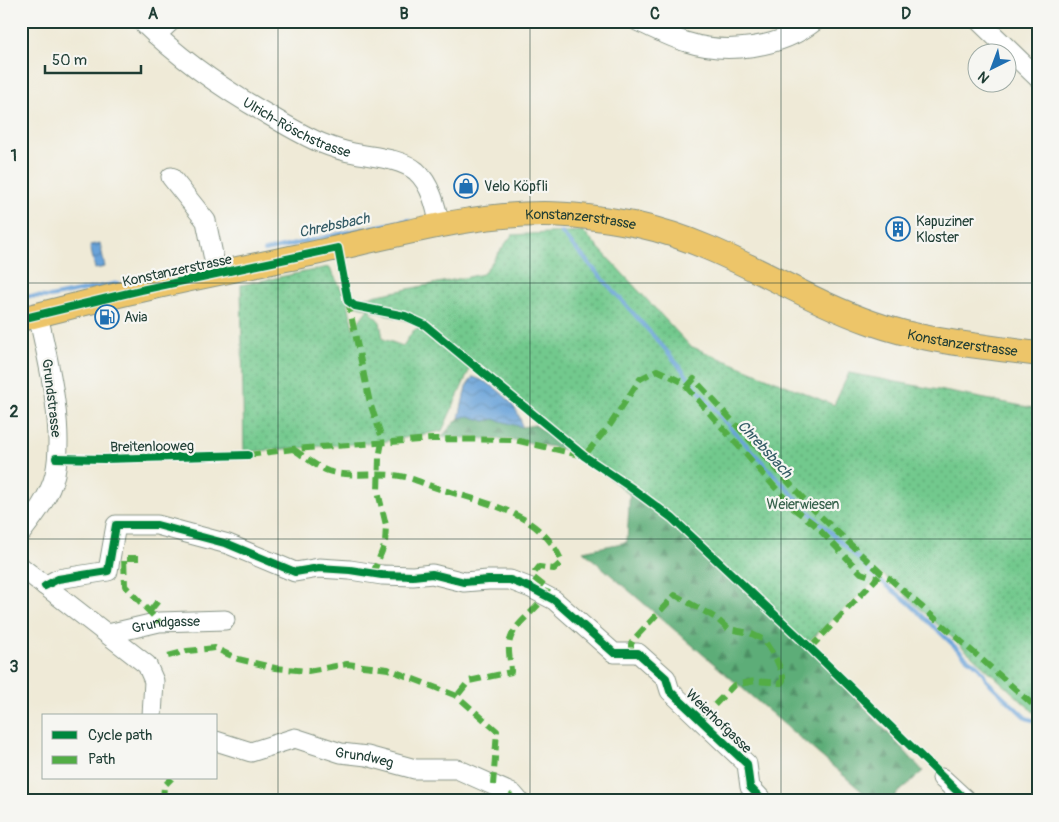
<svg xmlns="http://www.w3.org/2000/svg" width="1059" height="822" viewBox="0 0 1059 822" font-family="Pangolin,sans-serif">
  <defs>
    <pattern id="green-dots" width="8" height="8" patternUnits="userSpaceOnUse" patternTransform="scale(1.25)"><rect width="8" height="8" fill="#72c98d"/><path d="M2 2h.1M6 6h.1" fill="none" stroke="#5da474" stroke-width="1.8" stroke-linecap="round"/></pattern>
    <pattern id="forest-firs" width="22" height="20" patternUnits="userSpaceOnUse" patternTransform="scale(1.25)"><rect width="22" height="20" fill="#5dad78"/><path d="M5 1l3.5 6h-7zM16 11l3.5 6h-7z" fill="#4c8e63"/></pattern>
    <pattern id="water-waves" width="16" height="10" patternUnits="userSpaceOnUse" patternTransform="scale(1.25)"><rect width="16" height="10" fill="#69a3d9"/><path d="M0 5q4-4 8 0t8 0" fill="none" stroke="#5686b1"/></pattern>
  </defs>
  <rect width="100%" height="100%" fill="#f6f6f2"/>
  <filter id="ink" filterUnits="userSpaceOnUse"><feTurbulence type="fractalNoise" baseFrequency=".02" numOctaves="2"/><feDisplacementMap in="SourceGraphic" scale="10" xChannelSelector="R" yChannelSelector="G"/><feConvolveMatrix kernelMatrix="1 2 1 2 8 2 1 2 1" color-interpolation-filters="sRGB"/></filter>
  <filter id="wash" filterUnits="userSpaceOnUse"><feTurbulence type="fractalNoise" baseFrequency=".0096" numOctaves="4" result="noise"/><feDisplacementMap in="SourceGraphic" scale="20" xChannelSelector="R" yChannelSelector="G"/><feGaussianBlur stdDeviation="1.12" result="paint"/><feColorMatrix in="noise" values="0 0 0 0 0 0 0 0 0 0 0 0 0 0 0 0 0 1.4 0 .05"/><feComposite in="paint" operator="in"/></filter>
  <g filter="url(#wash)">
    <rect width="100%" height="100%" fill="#efead7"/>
    <!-- green -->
    <path fill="url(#green-dots)" stroke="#488360" fill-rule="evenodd" d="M583,231L690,346L834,405L849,373L1038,409V716L882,574L806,644L584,456L472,364L442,431L382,442L244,452L241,285L329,267L348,301L483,274L512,235ZM348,302L368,309L353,329ZM369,310L424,325L413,331L403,346L383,339L380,322Z"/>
    <!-- forest -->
    <g fill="url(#forest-firs)" stroke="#3e7556">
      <polygon points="469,416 485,421 494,419 522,427 535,425 574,451 515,440 441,437 459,418"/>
      <polygon points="630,487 755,595 810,648 923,771 889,801 873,801 583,551 627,542"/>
    </g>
    <!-- water -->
    <g fill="url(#water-waves)" stroke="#447086">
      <polygon points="100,243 105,267 95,269 90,245"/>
      <path d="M473,377C494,383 520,405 522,427L494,419L485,421L469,416L459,418L466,387Z"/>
    </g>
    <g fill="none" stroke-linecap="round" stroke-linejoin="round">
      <!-- stream -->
      <g stroke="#69a3d9" stroke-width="4">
        <path d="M561,232L665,349L725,422L809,512L864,564L869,572L909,603L968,659C976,663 984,671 986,680L1026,718L1038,722"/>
        <polyline points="265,251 343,233 409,220"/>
        <polyline points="21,296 50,297 118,283"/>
      </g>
    </g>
  </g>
  <g filter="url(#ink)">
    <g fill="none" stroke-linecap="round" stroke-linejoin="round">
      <!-- minor casing -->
      <g stroke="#879486" stroke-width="21">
        <g id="minor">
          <path id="s1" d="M141,21C179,58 221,88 267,114C284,124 302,135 321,143C331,147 342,151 354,153C373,157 400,158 416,171C431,184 436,207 440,226"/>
          <path d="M637,21C653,28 669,37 686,42C727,55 781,48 815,21"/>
          <polyline points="979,21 1038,78"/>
          <polyline points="156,35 171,21"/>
          <polyline points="171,177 206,221 217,274"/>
          <path d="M21,533C35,515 50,496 55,474C65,428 48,360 38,315"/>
          <polyline points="21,567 147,665 154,681 152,716"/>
          <polyline points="45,586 58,579 108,571 116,525 157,525 228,544 295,572 319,568 350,570 382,575 413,576 432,574 464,582 488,580 510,580 531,588 554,600 614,653 638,653 666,678 670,691 747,764 750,787 763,801"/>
          <path id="s2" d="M108,634L159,622L225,620"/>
          <path id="s3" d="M216,741L251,752L295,738L341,753L367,756L415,769H457L513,794L519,801"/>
          <polyline points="942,778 967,801"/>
        </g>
      </g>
      <!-- major casing -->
      <g stroke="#879486" stroke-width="26">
        <g id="major">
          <path id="s4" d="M21,319C62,309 103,298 145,289C201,276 258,265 315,253C390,237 467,214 544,214C576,214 607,219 638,225C722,243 792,295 872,323C925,342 982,346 1038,354"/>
        </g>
      </g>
      <!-- minor -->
      <use href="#minor" stroke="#fff" stroke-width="19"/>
      <!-- major -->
      <use href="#major" stroke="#edc569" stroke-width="24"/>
      <!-- quiet -->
      <g stroke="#52ad45" stroke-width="6" stroke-dasharray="12 6" stroke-linecap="butt">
        <polyline points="348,301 370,403 381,435 382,442 379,458 378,492 386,525 385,544 373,573"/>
        <polyline points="687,387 694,379 813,509 882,574 889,578 1038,709"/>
        <path d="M293,449C304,456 315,466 328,471C351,478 377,472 400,476C414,478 426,485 440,489C486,503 542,513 562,562L554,569L539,567L535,572L534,578L548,589C541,610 516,619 510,640C507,649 511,663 511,672L469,681L457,696"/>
        <polyline points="248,455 293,449 432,439 515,440 584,456 610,425 640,379 657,370 682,382 794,509 814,524 861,573 875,578"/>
        <polyline points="139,558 124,558 125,586 159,622"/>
        <polyline points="150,611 158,601"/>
        <polyline points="810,648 879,576"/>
        <polyline points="631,653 631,644 634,639 675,595 716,618 728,629 750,633 764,640 776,659 783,675 783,680 781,683 755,681 734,685 700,720"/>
        <polyline points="168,656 187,651 215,648 238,659 275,668 308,671 347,664 388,669 457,696 497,731 493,785"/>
        <polyline points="163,801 164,786 172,778"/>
        <polyline points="506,801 513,794"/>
      </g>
      <!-- cycleway casing -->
      <g stroke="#f6f6f2" stroke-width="11">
        <g id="cycleway">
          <polyline points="21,319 141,290 338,248 348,301 355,306 405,316 425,325 584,456 630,487 672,518 806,644 967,801"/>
          <polyline points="56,458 104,459 248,455"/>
          <polyline points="45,586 58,579 108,571 116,525 157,525 228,544 295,572 319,568 350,570 382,575 413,576 432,574 464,582 488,580 510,580 531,588 554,600 614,653 638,653 666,678 670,691 747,764 750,787 763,801"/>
        </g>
      </g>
      <!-- cycleway -->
      <use href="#cycleway" stroke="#00873e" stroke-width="8"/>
    </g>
  </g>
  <!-- grid -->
  <path fill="none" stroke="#1f3d34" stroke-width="1" stroke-opacity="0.55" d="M278,21V801M530,21V801M781,21V801M21,283H1038M21,539H1038"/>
  <!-- icons -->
  <defs>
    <g id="shop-ring" transform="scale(1.25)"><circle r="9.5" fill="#f6f6f2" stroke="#1f6fb2" stroke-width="1.5"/><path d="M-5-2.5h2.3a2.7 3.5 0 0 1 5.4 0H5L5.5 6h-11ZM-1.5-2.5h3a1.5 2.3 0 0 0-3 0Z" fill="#1f6fb2"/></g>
    <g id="building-ring" transform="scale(1.25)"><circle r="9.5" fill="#f6f6f2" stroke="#1f6fb2" stroke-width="1.5"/><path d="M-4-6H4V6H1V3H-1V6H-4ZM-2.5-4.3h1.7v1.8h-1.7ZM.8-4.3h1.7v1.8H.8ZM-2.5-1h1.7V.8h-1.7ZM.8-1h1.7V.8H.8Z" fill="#1f6fb2"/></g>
    <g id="fuel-ring" transform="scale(1.25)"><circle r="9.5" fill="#f6f6f2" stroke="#1f6fb2" stroke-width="1.5"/><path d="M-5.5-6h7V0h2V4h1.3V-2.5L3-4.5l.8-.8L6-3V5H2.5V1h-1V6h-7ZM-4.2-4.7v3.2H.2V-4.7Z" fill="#1f6fb2"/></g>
  </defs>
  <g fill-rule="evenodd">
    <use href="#shop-ring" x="466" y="186"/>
    <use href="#building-ring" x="898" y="229"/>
    <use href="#fuel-ring" x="107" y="317"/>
  </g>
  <g text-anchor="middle" stroke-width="4.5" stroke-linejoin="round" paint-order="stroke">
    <!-- street labels -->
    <g font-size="14" fill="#1f3d34" stroke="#f6f6f2">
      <text dy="5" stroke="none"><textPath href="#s1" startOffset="190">Ulrich-Röschstrasse</textPath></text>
      <text dy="5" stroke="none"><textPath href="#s4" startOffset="571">Konstanzerstrasse</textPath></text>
      <text transform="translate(177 270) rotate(-12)" y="5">Konstanzerstrasse</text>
      <text dy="5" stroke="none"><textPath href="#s4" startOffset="976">Konstanzerstrasse</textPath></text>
      <text transform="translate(52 398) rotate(83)" y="5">Grundstrasse</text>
      <text transform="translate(152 446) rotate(-1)" y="5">Breitenlooweg</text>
      <text dy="5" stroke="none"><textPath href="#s2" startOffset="59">Grundgasse</textPath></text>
      <text transform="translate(719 721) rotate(44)" y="5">Weierhofgasse</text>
      <text dy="5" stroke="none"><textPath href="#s3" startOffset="155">Grundweg</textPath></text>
    </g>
    <!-- poi labels -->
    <g font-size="14" fill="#1f3d34" stroke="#f6f6f2" text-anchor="start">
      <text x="484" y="191">Velo Köpfli</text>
      <text x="916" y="226">Kapuziner<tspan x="916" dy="16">Kloster</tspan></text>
      <text x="124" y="322">Avia</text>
    </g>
    <!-- park labels -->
    <g font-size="14" fill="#34604a" stroke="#f6f6f2">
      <text x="803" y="509">Weierwiesen</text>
    </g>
    <!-- water labels -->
    <g font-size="15" font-style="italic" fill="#355c66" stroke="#f6f6f2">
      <text transform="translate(334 225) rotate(-12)" y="5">Chrebsbach</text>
      <text transform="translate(765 449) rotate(47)" y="5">Chrebsbach</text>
    </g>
  </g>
  <!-- margin -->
  <rect width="1059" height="822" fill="none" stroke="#f6f6f2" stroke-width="55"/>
  <!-- legend -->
  <rect x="42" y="714" width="175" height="65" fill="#f6f6f2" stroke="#a0aca6"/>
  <rect x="52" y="731" width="25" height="8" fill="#00873e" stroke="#a0aca6"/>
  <text x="88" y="740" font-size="15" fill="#1f3d34">Cycle path</text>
  <rect x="52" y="756" width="25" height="8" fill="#52ad45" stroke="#a0aca6"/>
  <text x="88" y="764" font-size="15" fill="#1f3d34">Path</text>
  <!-- north arrow -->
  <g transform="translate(992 68) rotate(222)"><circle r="24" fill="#f6f6f2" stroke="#a0aca6"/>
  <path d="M0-4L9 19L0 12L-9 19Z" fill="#1f6fb2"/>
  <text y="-8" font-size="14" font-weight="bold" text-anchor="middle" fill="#1f3d34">N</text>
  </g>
  <!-- scale -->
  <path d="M45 65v8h96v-8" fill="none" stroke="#1f3d34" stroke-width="2.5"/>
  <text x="52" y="65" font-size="15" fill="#1f3d34" stroke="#f6f6f2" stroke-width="4" paint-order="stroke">50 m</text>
  <rect x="28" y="28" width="1004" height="766" fill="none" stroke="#1f3d34" stroke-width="2"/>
  <g font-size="16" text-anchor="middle" font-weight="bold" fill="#1f3d34">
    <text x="153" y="19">A</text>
    <text x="404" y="19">B</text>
    <text x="655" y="19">C</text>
    <text x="906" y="19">D</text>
    <text x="14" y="161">1</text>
    <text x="14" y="417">2</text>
    <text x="14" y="672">3</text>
  </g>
</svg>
